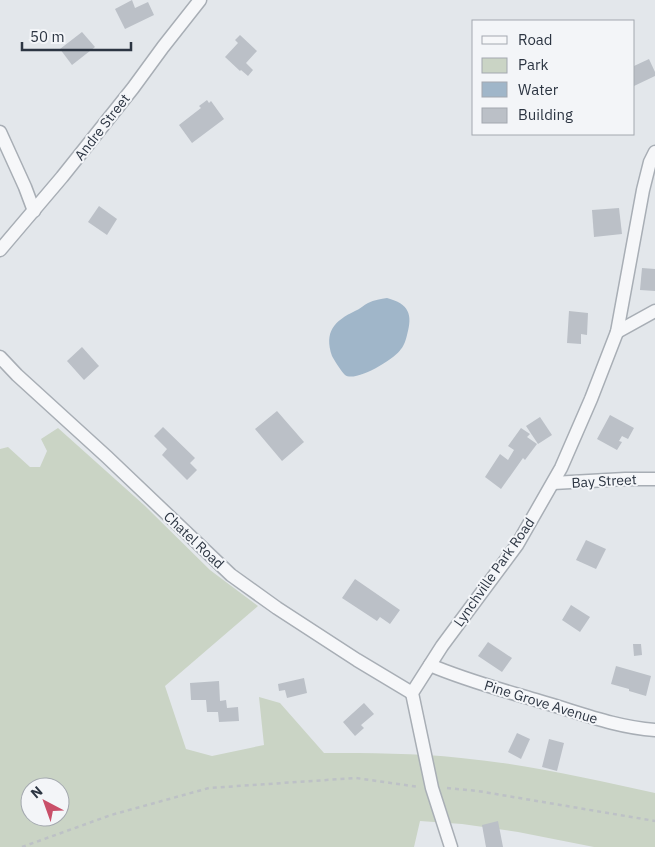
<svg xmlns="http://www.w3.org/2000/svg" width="655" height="847" viewBox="0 0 655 847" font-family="'IBM Plex Sans',sans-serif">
  <rect width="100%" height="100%" fill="#e3e7eb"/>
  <!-- green -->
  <path fill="#cad4c5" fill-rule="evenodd" d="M58,428L144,505L210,570L258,606L165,686L186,749L212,756L264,745L259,697L280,703L324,753C370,753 415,753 461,758C526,764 591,779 655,793V847H594L518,832L462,824L420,821L414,847H0V449L8,447L30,467H40L47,451L41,439ZM30,787H60V817H30Z"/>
  <!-- water -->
  <path fill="#a0b6c9" d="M387,298C409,304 413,314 407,335C406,339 404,346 401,349C395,359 355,383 345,375C341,371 334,360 332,356C324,332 334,321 355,311C360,309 364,305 368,303C374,300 381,299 387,298Z"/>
  <!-- building -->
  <g fill="#bbc0c7">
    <polygon points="132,0 135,8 148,2 154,15 125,29 115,9"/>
    <polygon points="82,32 95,47 72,65 60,49"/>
    <polygon points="240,35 257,51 246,63 253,70 248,76 241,70 240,71 225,57 238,43 235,40"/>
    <polygon points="649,59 655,72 655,76 634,86 634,66"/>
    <polygon points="207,100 209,103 211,101 224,119 192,143 179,125 201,108 199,106"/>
    <polygon points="99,206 117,219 107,235 88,222"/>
    <polygon points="619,208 622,234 594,237 592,210"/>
    <polygon points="642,268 655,269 655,291 640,290"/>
    <polygon points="569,311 588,313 587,335 581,334 581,344 567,343"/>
    <polygon points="82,347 99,366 84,380 67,361"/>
    <polygon points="277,411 304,442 282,461 255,429"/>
    <polygon points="610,415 634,428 628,439 622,436 619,441 622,442 617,450 597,439"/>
    <polygon points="540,417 552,435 538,444 526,426"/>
    <polygon points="163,427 195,458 190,463 197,470 187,480 162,455 167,449 154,436"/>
    <polygon points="521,428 530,434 527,437 537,444 525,460 523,458 501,489 485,477 500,454 508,460 514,450 508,446"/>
    <polygon points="586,540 606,549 596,569 576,560"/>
    <polygon points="355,579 400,610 390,624 380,617 377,621 342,598"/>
    <polygon points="571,605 590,617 580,632 562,620"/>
    <polygon points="488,642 512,658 502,672 478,656"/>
    <polygon points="633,644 641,644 642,655 634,656"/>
    <polygon points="616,666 651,676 646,696 629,691 629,689 611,684"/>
    <polygon points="304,678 307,693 287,698 285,690 279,691 278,684"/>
    <polygon points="219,681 220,701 226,700 227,708 238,707 239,721 219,722 218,712 207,712 206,700 191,700 190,683"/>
    <polygon points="364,703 374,714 361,725 364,728 355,736 343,722"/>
    <polygon points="517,733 530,739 521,759 508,752"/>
    <polygon points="549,739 564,743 557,771 542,767"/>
    <polygon points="498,821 503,847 486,847 482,825"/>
  </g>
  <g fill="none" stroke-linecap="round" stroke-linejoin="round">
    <!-- street casing -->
    <g stroke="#a8aeb5" stroke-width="15">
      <g id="street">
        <polyline points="0,132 25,187 34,211"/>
        <polyline points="0,250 62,177 133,88 163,47 200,0"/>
        <polyline points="617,332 655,311"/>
        <polyline points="0,357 17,375 107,457 231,575 277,608 357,660 412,693"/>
        <polyline points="553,483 625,479 655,479"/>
        <path d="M430,665C465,680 502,690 539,701C578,712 614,727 655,730"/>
        <polyline points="451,847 432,788 412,693 442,646 517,545 561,468 591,399 617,332 643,190 650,162 655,152"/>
      </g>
    </g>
    <!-- path -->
    <g stroke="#bdc1c6" stroke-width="2.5" stroke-dasharray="4 4" stroke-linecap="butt">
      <polyline points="447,788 478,791 655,821"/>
      <polyline points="22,847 111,815 209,788 356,778 419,787"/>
    </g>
    <!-- street -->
    <use href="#street" stroke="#f6f7f9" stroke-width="12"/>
  </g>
  <g text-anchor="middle" stroke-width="4" stroke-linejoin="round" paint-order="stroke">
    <!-- street labels -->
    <g font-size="14" fill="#2c3542" stroke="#f3f5f8">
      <text transform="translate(102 127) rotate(-52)" y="5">Andre Street</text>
      <text transform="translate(604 481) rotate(-3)" y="5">Bay Street</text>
      <text transform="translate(194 540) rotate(43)" y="5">Chatel Road</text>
      <text transform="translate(494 572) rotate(-55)" y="5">Lynchville Park Road</text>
      <text transform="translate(541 702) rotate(17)" y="5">Pine Grove Avenue</text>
    </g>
  </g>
  <!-- legend -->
  <rect x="472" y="20" width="162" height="115" fill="#f3f5f8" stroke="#a3a8af"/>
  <rect x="482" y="36" width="25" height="8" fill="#f6f7f9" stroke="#a3a8af"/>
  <text x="518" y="45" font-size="15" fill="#2c3542">Road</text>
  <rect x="482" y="58" width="25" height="15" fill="#cad4c5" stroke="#a3a8af"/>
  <text x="518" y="70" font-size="15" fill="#2c3542">Park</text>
  <rect x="482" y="82" width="25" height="15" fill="#a0b6c9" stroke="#a3a8af"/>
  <text x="518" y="95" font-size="15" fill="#2c3542">Water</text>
  <rect x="482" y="108" width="25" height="15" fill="#bbc0c7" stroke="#a3a8af"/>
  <text x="518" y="120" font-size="15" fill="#2c3542">Building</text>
  <!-- north arrow -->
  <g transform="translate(45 802) rotate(319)"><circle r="24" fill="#f3f5f8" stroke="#a3a8af"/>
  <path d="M0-4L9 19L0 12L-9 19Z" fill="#c94f69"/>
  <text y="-8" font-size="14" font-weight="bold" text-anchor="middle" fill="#2c3542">N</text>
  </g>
  <!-- scale -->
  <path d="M22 42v8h109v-8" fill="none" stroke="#2c3542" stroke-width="2.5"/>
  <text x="30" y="42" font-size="15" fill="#2c3542" stroke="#f3f5f8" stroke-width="4" paint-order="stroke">50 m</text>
</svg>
